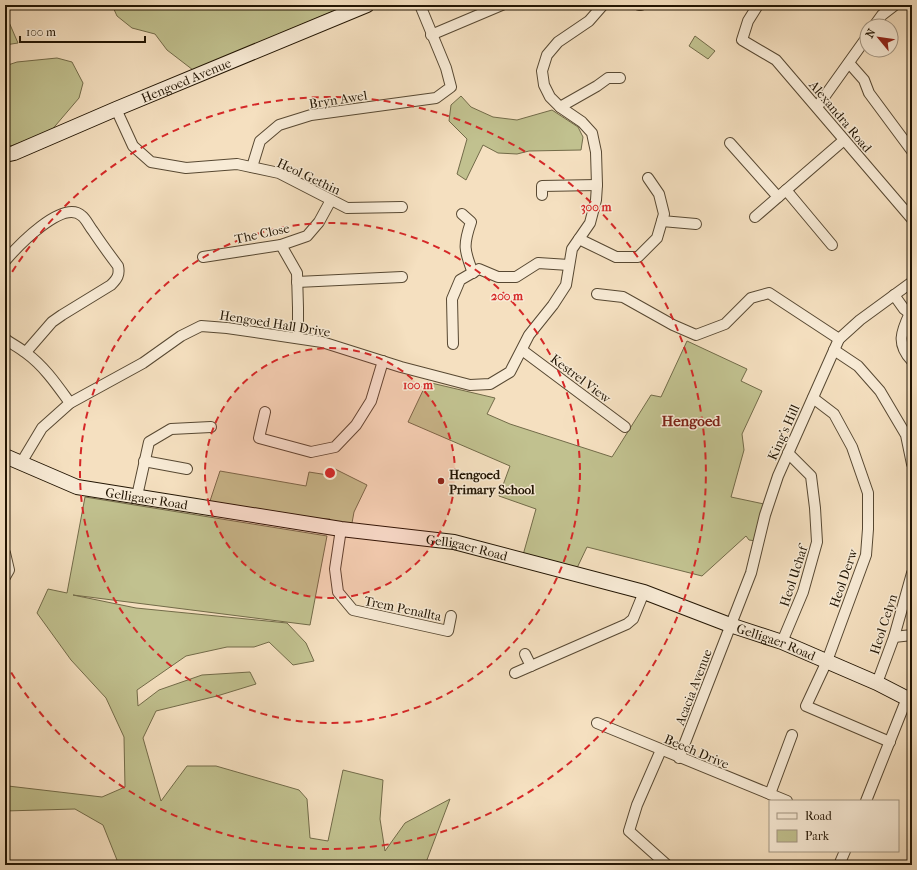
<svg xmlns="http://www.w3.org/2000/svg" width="917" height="870" viewBox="0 0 917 870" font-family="'IM FELL French Canon',serif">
  <rect width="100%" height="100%" fill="#f5e0c0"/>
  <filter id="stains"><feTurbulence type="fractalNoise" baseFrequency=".005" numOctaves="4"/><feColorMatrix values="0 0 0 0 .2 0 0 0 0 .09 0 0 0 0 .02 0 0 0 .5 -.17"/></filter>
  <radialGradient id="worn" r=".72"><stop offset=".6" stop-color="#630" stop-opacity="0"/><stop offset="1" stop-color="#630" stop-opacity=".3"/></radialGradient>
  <!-- green -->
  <g fill="#c1c18f" stroke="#726b49">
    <polygon points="112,5 348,5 193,70 167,50 155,34 132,28 117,16"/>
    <polygon points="5,13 18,43 5,45"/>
    <polygon points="695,36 715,51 708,59 689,46"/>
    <polygon points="57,58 72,62 83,83 79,98 50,132 5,148 5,66 17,62"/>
    <polygon points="461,96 471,107 493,117 517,120 552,110 578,127 583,137 581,150 529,151 517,154 498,153 483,145 466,180 457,174 467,139 449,121 451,105"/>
    <polygon points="687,341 747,369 741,381 762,391 742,434 744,450 731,497 764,504 756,541 749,540 746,536 702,576 587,547 577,568 523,555 536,509 499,496 510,466 408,422 427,382 495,398 487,414 510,424 612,457 651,395 661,397"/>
    <polygon points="331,467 367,485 354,512 352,523 332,522 330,519 324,519 320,523 209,504 220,471 306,486 309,472 328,475"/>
    <polygon points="85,497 327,536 310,625 73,595 136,608 287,623 306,643 314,661 293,665 269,642 254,647 227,647 186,656 137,690 138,706 159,690 202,675 250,672 256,684 217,696 156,711 143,738 161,801 187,766 216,766 299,790 307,799 310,838 328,841 343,770 383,780 380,819 385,851 405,823 450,799 425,865 119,865 103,825 75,809 5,811 5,787 8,786 102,797 125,787 124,737 106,698 71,660 37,613 48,589 67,593"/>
  </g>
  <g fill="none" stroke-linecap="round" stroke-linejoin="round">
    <!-- street casing -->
    <g stroke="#574832" stroke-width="12">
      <g id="street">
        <polyline points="639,5 641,5"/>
        <polyline points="758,5 748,21 742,40 776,60 912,219"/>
        <polyline points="874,26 882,15 895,5"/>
        <polyline points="431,35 502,5"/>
        <polyline points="849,63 864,80 869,93 912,151"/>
        <polyline points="560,107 597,86 608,78 620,78"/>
        <polyline points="817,107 867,37"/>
        <polyline points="116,109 133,146 151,162 186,168 237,164 279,173 347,208 402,207"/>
        <polyline points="730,143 778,197"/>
        <polyline points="252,167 260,141 279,125 311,115 436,98 451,87 446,68 420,5"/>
        <polyline points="786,190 832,245"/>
        <polyline points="542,195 542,186 597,185"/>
        <path d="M462,214L471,222C463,245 464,250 473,273"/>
        <polyline points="755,217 844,140"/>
        <polyline points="662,221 696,224"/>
        <polyline points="579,239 616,257 638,257 657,238 664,214 659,194 648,178"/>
        <polyline points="281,245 297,273 298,308 298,338"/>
        <polyline points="203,257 281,245 307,236 319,222 331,200"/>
        <path d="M5,261C17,247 63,198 82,216C86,219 89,226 93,231C101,243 109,254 118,266C120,275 117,279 111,285L62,315L52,322L26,352"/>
        <polyline points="297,282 402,277"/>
        <polyline points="597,294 623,297 673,325 696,335 725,324 751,298 769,293 839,339"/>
        <polyline points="894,295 904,309 912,315"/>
        <path d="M910,313C901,332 896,344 912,361"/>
        <path d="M5,339C12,344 20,348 26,353C44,366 57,385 70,403"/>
        <polyline points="453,344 452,299 460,280 479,269 498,277 516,277 538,263 569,265"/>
        <polyline points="522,350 625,427"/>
        <polyline points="834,350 858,366 880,391 906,435 912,464"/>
        <polyline points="813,398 834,414 852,447 868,493 868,529 866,555 827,661 806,706 890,742"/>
        <polyline points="265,412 259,438 311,452 335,447 356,425 371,401 383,361"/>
        <polyline points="144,461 187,469"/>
        <polyline points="21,463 42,428 70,403 143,363 181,336 201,326 227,328 322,342 401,367 470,385 490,384 510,372 529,335 553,305 566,285 572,249 590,223 596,200 597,185 596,152 592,133 582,122 560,107 550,97 544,85 542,71 547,55 558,42 589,21 603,5"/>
        <polyline points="137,496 149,442 171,429 211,427"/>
        <polyline points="341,529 335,569 338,592 353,610 448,631 451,616"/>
        <polyline points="5,553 9,570 5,577"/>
        <polyline points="894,637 912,635"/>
        <polyline points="782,642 803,592 817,542 815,508 811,476 788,453"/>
        <polyline points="525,654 531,666"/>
        <polyline points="515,673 627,624 633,619 644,592"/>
        <polyline points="877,683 894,637 912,573"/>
        <polyline points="597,723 787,801"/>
        <polyline points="661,750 637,805 629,831 667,865"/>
        <polyline points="679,758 751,573 765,515 778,476 839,339 860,320 912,282"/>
        <polyline points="770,794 792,735"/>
        <polyline points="866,801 907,698"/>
        <polyline points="839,865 845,851"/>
      </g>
    </g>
    <!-- secondary casing -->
    <g stroke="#221503" stroke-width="16">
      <g id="secondary">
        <path id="s1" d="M5,155L14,153L116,109L367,5"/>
        <path id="s2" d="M5,456L77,487L341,529L454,542L644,592L730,625L782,642L877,683L912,701"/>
      </g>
    </g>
    <!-- street -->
    <use href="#street" stroke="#f8ebd6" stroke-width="10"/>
    <!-- secondary -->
    <use href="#secondary" stroke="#f8ebd6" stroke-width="14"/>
  </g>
  <!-- distance rings -->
  <circle cx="330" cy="473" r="125" fill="#d62828" fill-opacity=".12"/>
  <g fill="none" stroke="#d62828" stroke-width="2" stroke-dasharray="7 5">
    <circle cx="330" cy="473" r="125"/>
    <circle cx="330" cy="473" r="250"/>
    <path d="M6 282A376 376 0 1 1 6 664"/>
  </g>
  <!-- markers -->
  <circle fill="#8f2418" stroke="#f8ebd6" stroke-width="1.5" cx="441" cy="481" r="4"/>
  <g text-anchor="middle" stroke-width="3" stroke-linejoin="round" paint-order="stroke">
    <!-- street labels -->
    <g font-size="13" fill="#221503" stroke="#f8ebd6">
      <text dy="5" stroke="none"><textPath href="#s1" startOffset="196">Hengoed Avenue</textPath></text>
      <text transform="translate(338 99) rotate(-9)" y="5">Bryn Awel</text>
      <text transform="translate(841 116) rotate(50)" y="5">Alexandra Road</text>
      <text transform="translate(309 176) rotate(25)" y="5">Heol Gethin</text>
      <text transform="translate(262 233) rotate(-12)" y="5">The Close</text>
      <text transform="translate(275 323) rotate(9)" y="5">Hengoed Hall Drive</text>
      <text transform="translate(581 378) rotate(37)" y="5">Kestrel View</text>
      <text transform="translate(783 432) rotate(-66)" y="5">King's Hill</text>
      <text dy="5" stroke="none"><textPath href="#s2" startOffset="149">Gelligaer Road</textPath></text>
      <text dy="5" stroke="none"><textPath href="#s2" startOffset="473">Gelligaer Road</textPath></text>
      <text transform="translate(793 576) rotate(-72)" y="5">Heol Uchaf</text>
      <text transform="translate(843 578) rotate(-71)" y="5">Heol Derw</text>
      <text transform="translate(403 608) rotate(12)" y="5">Trem Penallta</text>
      <text transform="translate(883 624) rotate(-72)" y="5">Heol Celyn</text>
      <text dy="5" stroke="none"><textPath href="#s2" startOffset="797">Gelligaer Road</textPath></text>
      <text transform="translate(693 687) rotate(-69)" y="5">Acacia Avenue</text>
      <text transform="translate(697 751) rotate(23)" y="5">Beech Drive</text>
    </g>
    <!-- poi labels -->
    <g font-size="13" font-weight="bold" fill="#221503" stroke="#f8ebd6" text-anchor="start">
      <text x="449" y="479">Hengoed<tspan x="449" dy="15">Primary School</tspan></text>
    </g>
    <!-- quarter labels -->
    <g font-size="15" font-weight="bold" fill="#7a1f14" stroke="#f8ebd6">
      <text x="691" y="426">Hengoed</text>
    </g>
  </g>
  <circle cx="330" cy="473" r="6" fill="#d62828" stroke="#f8ebd6" stroke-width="2"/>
  <g font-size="12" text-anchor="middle" font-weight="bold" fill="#d62828" stroke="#f8ebd6" stroke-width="3" stroke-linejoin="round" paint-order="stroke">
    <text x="596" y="211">300 m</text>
    <text x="507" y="300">200 m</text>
    <text x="418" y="389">100 m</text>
  </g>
  <!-- margin -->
  <rect width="917" height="870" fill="none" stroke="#f5e0c0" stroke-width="20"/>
  <rect x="6" y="6" width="905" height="858" fill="none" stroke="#221503" stroke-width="2"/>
  <rect x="10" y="10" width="897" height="850" fill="none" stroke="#221503"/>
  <!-- legend -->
  <rect x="769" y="800" width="130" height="52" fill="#f8ebd6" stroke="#a29582"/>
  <rect x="777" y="813" width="20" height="6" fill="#f8ebd6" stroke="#a29582"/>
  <text x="805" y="820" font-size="12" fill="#221503">Road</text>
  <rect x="777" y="830" width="20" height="12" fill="#c1c18f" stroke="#a29582"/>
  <text x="805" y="840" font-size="12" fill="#221503">Park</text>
  <!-- north arrow -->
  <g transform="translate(879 38) rotate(299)"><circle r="19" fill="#f8ebd6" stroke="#a29582"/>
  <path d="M0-3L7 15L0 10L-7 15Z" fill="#8f2418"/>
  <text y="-6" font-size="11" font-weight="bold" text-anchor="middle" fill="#221503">N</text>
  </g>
  <!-- scale -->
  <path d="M20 36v6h125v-6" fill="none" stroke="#221503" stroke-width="2"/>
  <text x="26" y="36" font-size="12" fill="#221503" stroke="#f8ebd6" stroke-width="3" paint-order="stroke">100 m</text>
  <rect width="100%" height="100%" filter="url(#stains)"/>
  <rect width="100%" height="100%" fill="url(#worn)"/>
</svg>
